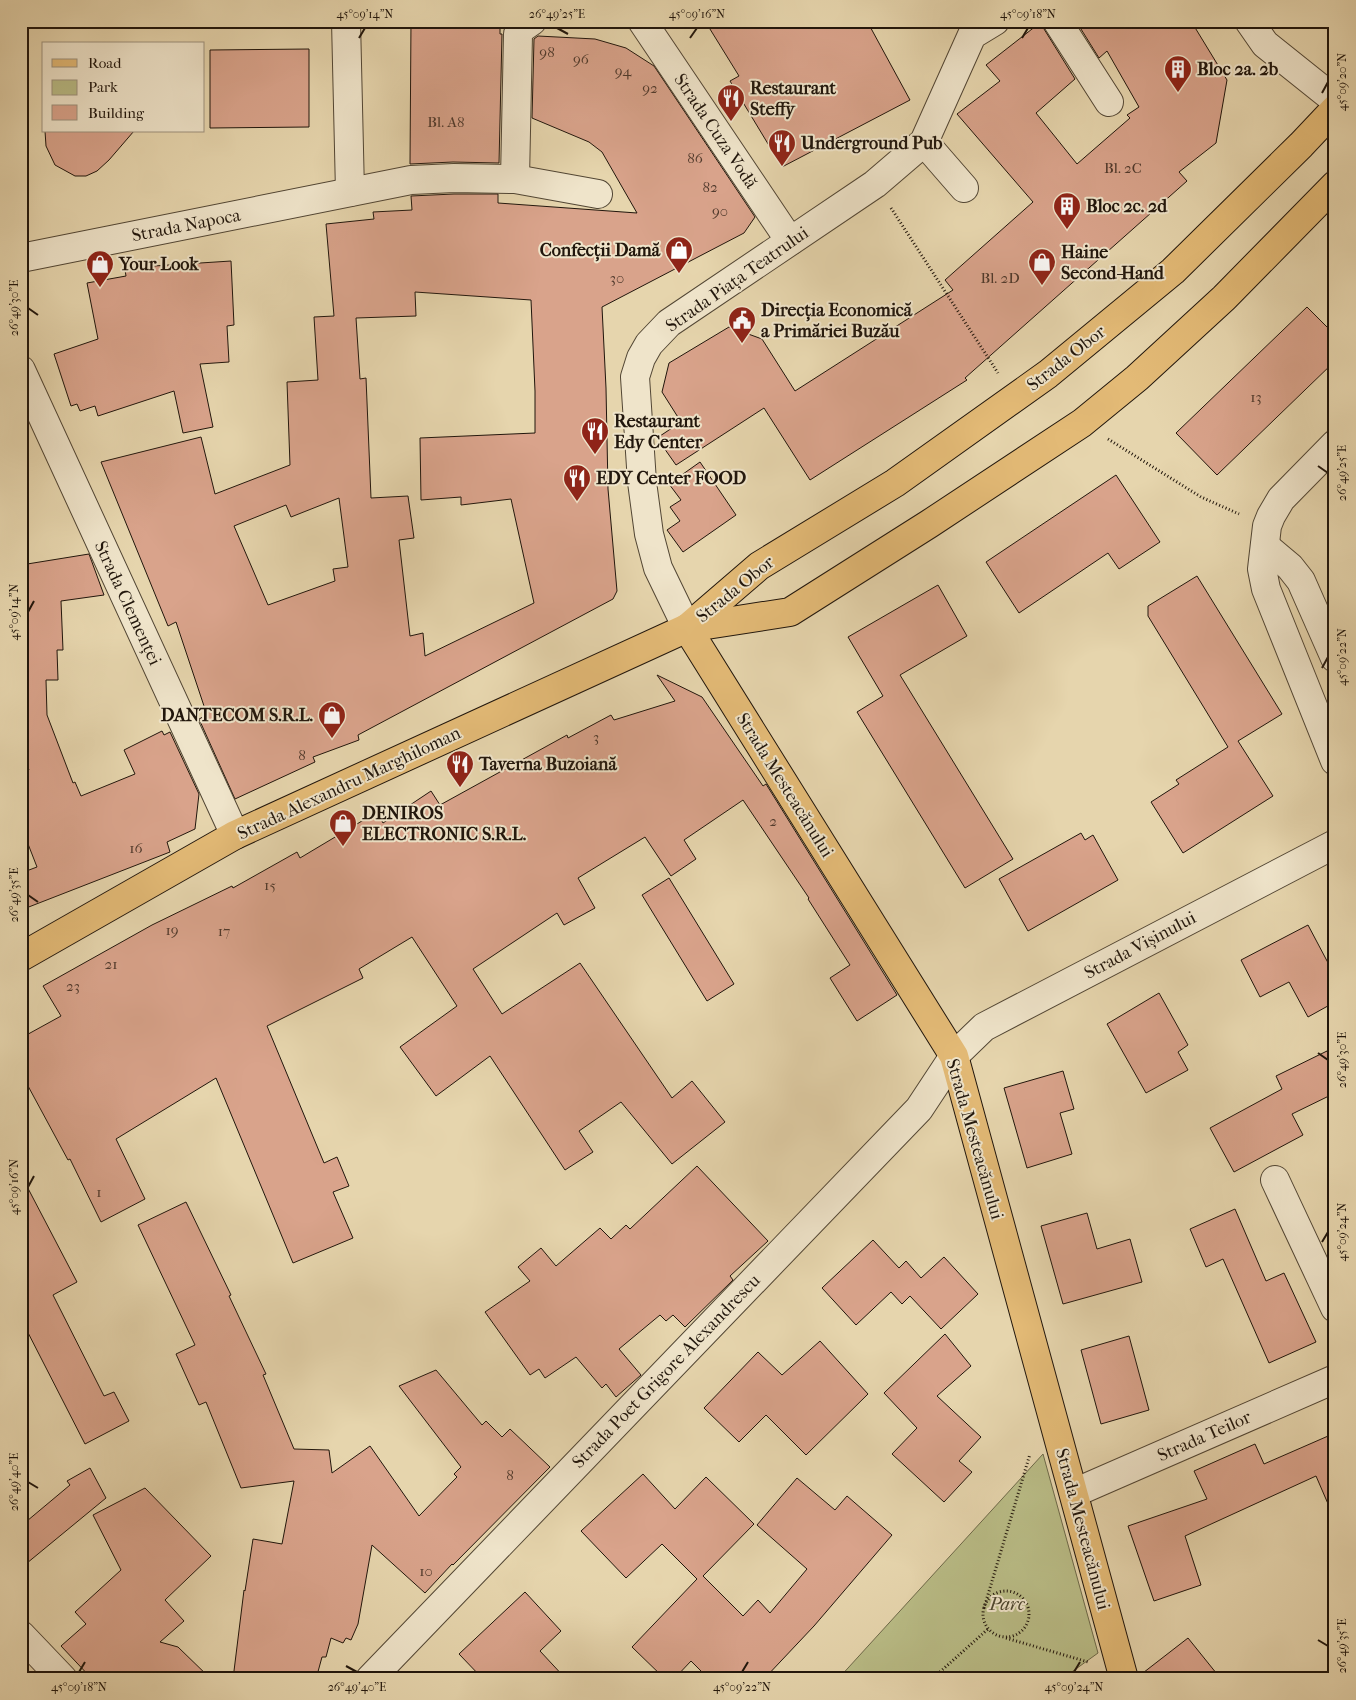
<svg xmlns="http://www.w3.org/2000/svg" width="1356" height="1700" viewBox="0 0 1356 1700" font-family="'IM FELL French Canon',serif">
  <rect width="100%" height="100%" fill="#e6d5ad"/>
  <filter id="stains"><feTurbulence type="fractalNoise" baseFrequency=".004" numOctaves="4"/><feColorMatrix values="0 0 0 0 .2 0 0 0 0 .09 0 0 0 0 .02 0 0 0 .5 -.17"/></filter>
  <radialGradient id="worn" r=".72"><stop offset=".6" stop-color="#630" stop-opacity="0"/><stop offset="1" stop-color="#630" stop-opacity=".3"/></radialGradient>
  <!-- green -->
  <polygon fill="#b9bc86" stroke="#6d6949" points="1043,1454 1098,1653 1062,1679 838,1679"/>
  <!-- building -->
  <g fill="#d9a38b" stroke="#21160c" fill-rule="evenodd">
    <polygon points="411,21 500,21 500,34 502,34 499,163 453,162 410,164"/>
    <polygon points="705,21 867,21 910,100 782,167 730,81 739,76"/>
    <polygon points="1076,21 1191,21 1227,80 1216,143 1179,172 1187,181 965,378 967,380 810,480 764,408 676,465 657,438 681,422 662,392 669,363 729,327 762,339 795,391 953,290 945,280 1033,202 957,114 1000,81 986,65 1041,22 1044,29 1075,79 1036,113 1077,164 1130,118 1127,115 1139,107 1107,51 1099,58"/>
    <path d="M538,36L595,39L626,48L654,66L755,217L744,233L602,307L606,388L608,489L617,591L613,599L358,735L359,740L313,757L315,762L235,799L199,719L207,715L176,622L168,626L101,462L201,437L215,494L290,465L287,382L318,380L314,317L334,316L326,224L374,219L373,212L412,210L411,196L454,194H498V203L637,213L602,152L589,142L532,118L534,39ZM415,292L531,300L535,391V433L420,438L421,500L461,497V505L511,499L534,603L425,656L423,633L410,636L399,540L414,538L408,496L371,498L366,378L360,379L356,318L416,316ZM339,498L348,567L333,569L335,581L268,605L234,526L286,505L291,517Z"/>
    <polygon points="309,49 309,127 210,128 210,50"/>
    <polygon points="45,131 134,131 109,160 97,171 86,176 75,176 55,165 46,146"/>
    <polygon points="231,261 234,325 227,326 229,362 200,364 213,427 183,433 174,391 98,416 95,406 80,411 77,404 71,406 54,354 98,339 87,283 126,276 125,270 153,265 154,266"/>
    <polygon points="1307,307 1335,335 1335,361 1217,475 1176,433"/>
    <polygon points="700,462 736,515 683,552 667,530 680,521 670,507 681,500 669,484"/>
    <polygon points="1116,475 1160,542 1119,569 1108,553 1019,613 986,562"/>
    <polygon points="89,554 104,595 61,601 63,650 57,650 58,680 46,680 47,715 73,783 75,782 81,796 135,774 124,750 162,731 164,735 170,732 199,794 195,829 167,842 170,852 21,910 21,873 37,867 21,826 21,773 29,770 21,751 21,728 24,727 21,672 21,565"/>
    <polygon points="1197,576 1282,714 1238,741 1273,796 1183,853 1151,802 1179,784 1176,780 1228,747 1148,616 1148,606"/>
    <polygon points="938,585 967,636 900,675 1013,859 965,888 857,712 883,696 848,637"/>
    <polygon points="657,675 702,697 763,786 766,784 897,995 857,1021 830,978 850,965 808,899 809,898 743,800 684,840 696,859 671,876 645,837 578,878 595,908 564,925 557,913 473,969 502,1014 580,963 672,1098 692,1081 725,1122 672,1164 621,1102 579,1131 593,1152 565,1170 490,1056 436,1096 400,1047 457,1006 412,937 359,969 363,978 267,1026 324,1163 337,1157 349,1186 333,1192 353,1238 293,1263 216,1078 116,1139 145,1199 101,1222 70,1159 68,1160 21,1073 21,1038 61,1016 43,986 152,925 232,886 233,888 297,852 300,858 377,812 383,823 431,791 440,805 567,735 568,738 611,715 614,720 675,701"/>
    <polygon points="1081,833 1085,840 1093,835 1118,880 1028,931 999,879"/>
    <polygon points="669,878 734,984 707,1001 642,895"/>
    <polygon points="1308,925 1335,976 1335,1002 1308,1017 1289,982 1260,997 1241,960"/>
    <polygon points="1159,993 1188,1045 1178,1052 1188,1070 1146,1093 1107,1024"/>
    <polygon points="1327,1051 1335,1067 1335,1093 1292,1114 1303,1135 1234,1172 1210,1128 1282,1089 1276,1076"/>
    <polygon points="1063,1071 1074,1109 1060,1113 1072,1154 1027,1168 1004,1088"/>
    <polygon points="697,1166 768,1241 730,1276 733,1280 685,1327 673,1315 666,1321 660,1315 619,1349 641,1375 616,1397 606,1384 602,1388 576,1357 545,1378 539,1369 530,1375 485,1312 530,1281 518,1267 541,1248 556,1266 600,1228 611,1239 626,1225 630,1229"/>
    <polygon points="21,1175 77,1282 53,1295 104,1396 114,1392 129,1421 85,1444 21,1319"/>
    <polygon points="186,1202 231,1295 229,1296 266,1374 263,1375 294,1449 329,1450 332,1473 370,1446 419,1516 457,1477 454,1474 461,1467 399,1386 436,1370 482,1425 486,1421 502,1437 510,1429 550,1467 453,1565 452,1564 425,1593 372,1545 358,1624 351,1640 346,1638 343,1643 331,1638 326,1657 322,1657 316,1679 233,1679 244,1590 245,1591 253,1539 282,1544 294,1481 241,1488 206,1402 199,1405 176,1354 195,1345 138,1225"/>
    <polygon points="1235,1209 1266,1281 1284,1273 1316,1342 1269,1363 1223,1259 1206,1267 1190,1229"/>
    <polygon points="1087,1213 1097,1249 1130,1239 1142,1282 1063,1304 1041,1226"/>
    <polygon points="873,1240 899,1268 906,1261 921,1278 944,1257 978,1294 941,1329 910,1296 902,1304 891,1292 856,1325 822,1288"/>
    <polygon points="945,1334 971,1366 937,1396 981,1437 959,1461 972,1472 944,1502 892,1454 917,1428 884,1393"/>
    <polygon points="1129,1336 1149,1410 1101,1424 1081,1350"/>
    <polygon points="820,1341 868,1394 806,1455 766,1415 739,1442 704,1408 758,1352 782,1375"/>
    <polygon points="1335,1433 1335,1520 1316,1476 1185,1536 1201,1585 1154,1601 1128,1526 1207,1499 1194,1471 1255,1444 1264,1464"/>
    <polygon points="90,1468 106,1498 21,1568 21,1526 70,1485 67,1481"/>
    <polygon points="643,1474 675,1509 706,1477 754,1524 703,1576 743,1616 758,1600 770,1613 807,1569 757,1525 797,1478 835,1510 847,1496 892,1535 814,1626 764,1679 709,1679 691,1661 674,1679 665,1679 632,1647 697,1579 662,1544 626,1578 581,1531"/>
    <polygon points="145,1488 211,1556 165,1600 184,1621 160,1642 178,1647 211,1679 92,1679 61,1646 86,1624 75,1612 121,1570 93,1515"/>
    <polygon points="525,1592 561,1631 540,1651 566,1679 483,1679 459,1654"/>
    <polygon points="1188,1638 1221,1679 1139,1679 1139,1676"/>
  </g>
  <g fill="none" stroke-linecap="round" stroke-linejoin="round">
    <!-- minor casing -->
    <g stroke="#524634" stroke-width="30">
      <g id="minor">
        <polyline points="346,21 350,192"/>
        <polyline points="642,21 790,241"/>
        <polyline points="1057,21 1109,102"/>
        <polyline points="1249,21 1265,44 1335,100"/>
        <polyline points="924,142 964,188"/>
        <polyline points="515,179 518,34 522,28 532,21"/>
        <polyline points="21,258 411,180 454,178 515,179 598,194"/>
        <polyline points="21,370 235,835"/>
        <polyline points="1335,444 1281,499 1271,516 1267,526 1262,569 1266,589 1335,761"/>
        <polyline points="1265,546 1290,567 1301,581 1335,658"/>
        <polyline points="687,628 658,568 649,534 642,482 635,377 641,358 649,344 669,323 875,184 924,142 972,35 995,21"/>
        <polyline points="1275,1180 1335,1308"/>
        <polyline points="1074,1493 1335,1379"/>
        <polyline points="21,1635 63,1679"/>
        <polyline points="370,1679 919,1109 954,1056 984,1027 1335,844"/>
      </g>
    </g>
    <!-- major casing -->
    <g stroke="#21160c" stroke-width="30">
      <g id="major">
        <polyline points="687,628 954,1056 1124,1679"/>
        <polyline points="687,628 759,566 895,483 1048,374 1173,271 1301,145 1335,109"/>
        <polyline points="21,957 235,835 687,628 790,612 929,524 1082,423 1137,378 1224,298 1335,185"/>
      </g>
    </g>
    <!-- path -->
    <g stroke="#21160c" stroke-width="3" stroke-dasharray="1 2.5" stroke-linecap="butt">
      <polyline points="891,208 998,373"/>
      <polyline points="1108,439 1201,497 1239,514"/>
      <circle cx="1006" cy="1614" r="23"/>
      <polyline points="984,1608 1030,1454"/>
      <polyline points="1006,1638 1088,1662"/>
      <polyline points="932,1679 988,1629"/>
    </g>
    <!-- minor -->
    <use href="#minor" stroke="#efe4ca" stroke-width="28"/>
    <!-- major -->
    <use href="#major" stroke="#e3ba76" stroke-width="28"/>
  </g>
  <!-- ticks -->
  <path fill="none" stroke="#21160c" stroke-width="2" d="M557,28L568,34M359,38L365,28M690,38L697,28M1022,38L1028,28M1322,93L1328,82M28,308L38,315M1318,466L1328,473M28,612L34,601M1322,668L1328,657M28,895L38,902M1318,1053L1328,1060M28,1187L34,1176M1322,1242L1328,1232M28,1482L38,1488M1318,1640L1328,1646M346,1666L357,1672M79,1672L85,1662M742,1672L748,1662M1074,1672L1080,1662"/>
  <!-- icons -->
  <defs>
    <g id="building-pin" transform="scale(1.4375)"><path d="M0 17L-7.5 6A9.5 9.5 0 1 1 7.5 6Z" fill="#8f2418" stroke="#efe4ca"/><path d="M-4-6H4V6H1V3H-1V6H-4ZM-2.5-4.3h1.7v1.8h-1.7ZM.8-4.3h1.7v1.8H.8ZM-2.5-1h1.7V.8h-1.7ZM.8-1h1.7V.8H.8Z" fill="#fff"/></g>
    <g id="restaurant-pin" transform="scale(1.4375)"><path d="M0 17L-7.5 6A9.5 9.5 0 1 1 7.5 6Z" fill="#8f2418" stroke="#efe4ca"/><path d="M-5-6h1v4h1v-4h1v4h1v-4h1v5L-1.5 .5V6h-2V.5L-5-1ZM5-6V6H3V1.5H1.5Q1.5-4 5-6Z" fill="#fff"/></g>
    <g id="shop-pin" transform="scale(1.4375)"><path d="M0 17L-7.5 6A9.5 9.5 0 1 1 7.5 6Z" fill="#8f2418" stroke="#efe4ca"/><path d="M-5-2.5h2.3a2.7 3.5 0 0 1 5.4 0H5L5.5 6h-11ZM-1.5-2.5h3a1.5 2.3 0 0 0-3 0Z" fill="#fff"/></g>
    <g id="civic-pin" transform="scale(1.4375)"><path d="M0 17L-7.5 6A9.5 9.5 0 1 1 7.5 6Z" fill="#8f2418" stroke="#efe4ca"/><path d="M-.6-6.5H3V-4.5H.6V-3L4-1V1h2V6H-6V1h2V-1L-.6-3ZM-1.2 2.5V6h2.4V2.5Z" fill="#fff"/></g>
  </defs>
  <g fill-rule="evenodd">
    <use href="#building-pin" x="1178" y="69"/>
    <use href="#restaurant-pin" x="731" y="98"/>
    <use href="#restaurant-pin" x="782" y="143"/>
    <use href="#building-pin" x="1067" y="206"/>
    <use href="#shop-pin" x="679" y="250"/>
    <use href="#shop-pin" x="1042" y="262"/>
    <use href="#shop-pin" x="100" y="264"/>
    <use href="#civic-pin" x="742" y="320"/>
    <use href="#restaurant-pin" x="595" y="431"/>
    <use href="#restaurant-pin" x="577" y="478"/>
    <use href="#shop-pin" x="332" y="715"/>
    <use href="#restaurant-pin" x="460" y="764"/>
    <use href="#shop-pin" x="343" y="823"/>
  </g>
  <g text-anchor="middle" stroke-width="4" stroke-linejoin="round" paint-order="stroke">
    <!-- number labels -->
    <g font-size="15" fill="#4f392c">
      <text x="547" y="57">98</text>
      <text x="581" y="64">96</text>
      <text x="623" y="76">94</text>
      <text x="650" y="93">92</text>
      <text x="446" y="127">Bl. A8</text>
      <text x="695" y="163">86</text>
      <text x="1123" y="173">Bl. 2C</text>
      <text x="710" y="192">82</text>
      <text x="720" y="216">90</text>
      <text x="617" y="283">30</text>
      <text x="1000" y="283">Bl. 2D</text>
      <text x="1256" y="402">13</text>
      <text x="596" y="742">3</text>
      <text x="302" y="760">8</text>
      <text x="773" y="826">2</text>
      <text x="136" y="853">16</text>
      <text x="270" y="890">15</text>
      <text x="172" y="935">19</text>
      <text x="224" y="936">17</text>
      <text x="111" y="969">21</text>
      <text x="73" y="991">23</text>
      <text x="99" y="1197">1</text>
      <text x="510" y="1480">8</text>
      <text x="426" y="1576">10</text>
    </g>
    <!-- poi labels -->
    <g font-size="18" font-weight="bold" fill="#21160c" stroke="#efe4ca" text-anchor="start">
      <text x="1197" y="75">Bloc 2a. 2b</text>
      <text x="750" y="94">Restaurant<tspan x="750" dy="21">Steffy</tspan></text>
      <text x="801" y="149">Underground Pub</text>
      <text x="1086" y="212">Bloc 2c. 2d</text>
      <text x="660" y="256" text-anchor="end">Confecții Damă</text>
      <text x="1061" y="258">Haine<tspan x="1061" dy="21">Second-Hand</tspan></text>
      <text x="119" y="270">Your Look</text>
      <text x="761" y="316">Direcţia Economică<tspan x="761" dy="21">a Primăriei Buzău</tspan></text>
      <text x="614" y="427">Restaurant<tspan x="614" dy="21">Edy Center</tspan></text>
      <text x="596" y="484">EDY Center FOOD</text>
      <text x="313" y="721" text-anchor="end">DANTECOM S.R.L.</text>
      <text x="479" y="770">Taverna Buzoiană</text>
      <text x="362" y="819">DENIROS<tspan x="362" dy="21">ELECTRONIC S.R.L.</tspan></text>
    </g>
    <!-- street labels -->
    <g font-size="18" fill="#21160c" stroke="#efe4ca">
      <text transform="translate(716 131) rotate(56)" y="6">Strada Cuza Vodă</text>
      <text transform="translate(186 225) rotate(-11)" y="6">Strada Napoca</text>
      <text transform="translate(737 279) rotate(-35)" y="6">Strada Piața Teatrului</text>
      <text transform="translate(1066 358) rotate(-38)" y="6">Strada Obor</text>
      <text transform="translate(735 589) rotate(-39)" y="6">Strada Obor</text>
      <text transform="translate(128 603) rotate(65)" y="6">Strada Clemenței</text>
      <text transform="translate(349 783) rotate(-25)" y="6">Strada Alexandru Marghiloman</text>
      <text transform="translate(785 785) rotate(58)" y="6">Strada Mesteacănului</text>
      <text transform="translate(1140 945) rotate(-28)" y="6">Strada Vișinului</text>
      <text transform="translate(975 1139) rotate(74)" y="6">Strada Mesteacănului</text>
      <text transform="translate(666 1371) rotate(-46)" y="6">Strada Poet Grigore Alexandrescu</text>
      <text transform="translate(1204 1436) rotate(-24)" y="6">Strada Teilor</text>
      <text transform="translate(1083 1529) rotate(75)" y="6">Strada Mesteacănului</text>
    </g>
    <!-- park labels -->
    <g font-size="18" font-style="italic" fill="#4f4831" stroke="#efe4ca">
      <text x="1007" y="1610">Parc</text>
    </g>
  </g>
  <!-- margin -->
  <rect width="1356" height="1700" fill="none" stroke="#e6d5ad" stroke-width="55"/>
  <!-- legend -->
  <rect x="42" y="42" width="162" height="90" fill="#efe4ca" stroke="#9d927e"/>
  <rect x="52" y="59" width="25" height="8" fill="#e3ba76" stroke="#9d927e"/>
  <text x="88" y="68" font-size="15" fill="#21160c">Road</text>
  <rect x="52" y="80" width="25" height="15" fill="#b9bc86" stroke="#9d927e"/>
  <text x="88" y="92" font-size="15" fill="#21160c">Park</text>
  <rect x="52" y="105" width="25" height="15" fill="#d9a38b" stroke="#9d927e"/>
  <text x="88" y="118" font-size="15" fill="#21160c">Building</text>
  <rect x="28" y="28" width="1300" height="1644" fill="none" stroke="#21160c" stroke-width="2"/>
  <g font-size="12" text-anchor="middle" fill="#21160c">
    <text x="365" y="18">45°09'14"N</text>
    <text x="557" y="18">26°49'25"E</text>
    <text x="697" y="18">45°09'16"N</text>
    <text x="1028" y="18">45°09'18"N</text>
    <text transform="translate(1342 82) rotate(-90)" y="4">45°09'20"N</text>
    <text transform="translate(14 308) rotate(-90)" y="4">26°49'30"E</text>
    <text transform="translate(1342 473) rotate(-90)" y="4">26°49'25"E</text>
    <text transform="translate(14 612) rotate(-90)" y="4">45°09'14"N</text>
    <text transform="translate(1342 657) rotate(-90)" y="4">45°09'22"N</text>
    <text transform="translate(14 895) rotate(-90)" y="4">26°49'35"E</text>
    <text transform="translate(1342 1060) rotate(-90)" y="4">26°49'30"E</text>
    <text transform="translate(14 1187) rotate(-90)" y="4">45°09'16"N</text>
    <text transform="translate(1342 1232) rotate(-90)" y="4">45°09'24"N</text>
    <text transform="translate(14 1482) rotate(-90)" y="4">26°49'40"E</text>
    <text transform="translate(1342 1646) rotate(-90)" y="4">26°49'35"E</text>
    <text x="79" y="1691">45°09'18"N</text>
    <text x="357" y="1691">26°49'40"E</text>
    <text x="742" y="1691">45°09'22"N</text>
    <text x="1074" y="1691">45°09'24"N</text>
  </g>
  <rect width="100%" height="100%" filter="url(#stains)"/>
  <rect width="100%" height="100%" fill="url(#worn)"/>
</svg>
